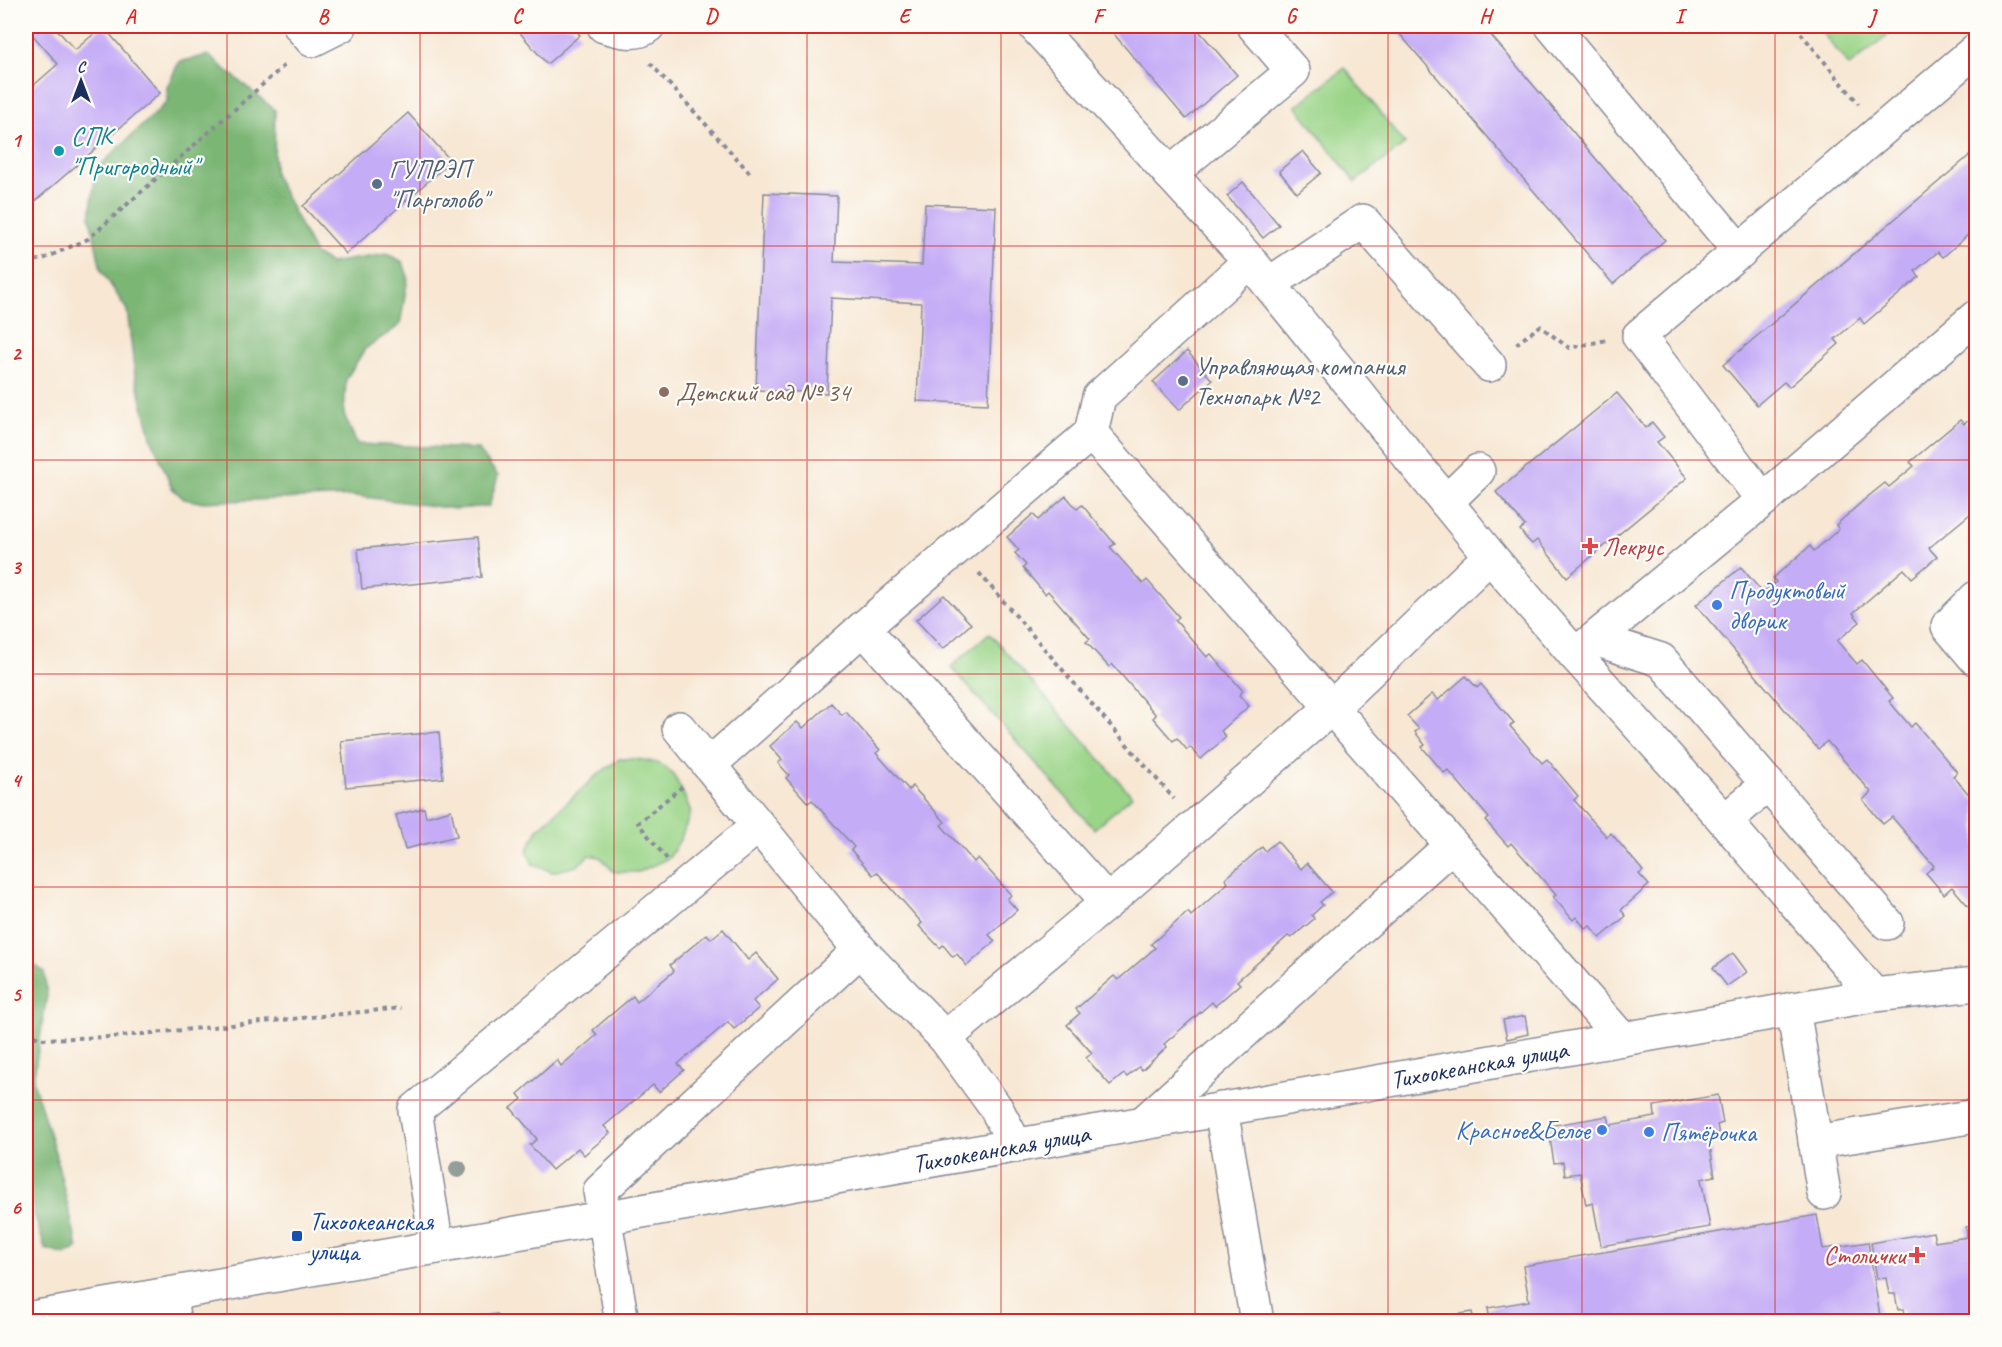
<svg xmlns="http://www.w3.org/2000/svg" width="2002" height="1347" viewBox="0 0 2002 1347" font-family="Caveat,sans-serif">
  <rect width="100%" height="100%" fill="#fdfcf7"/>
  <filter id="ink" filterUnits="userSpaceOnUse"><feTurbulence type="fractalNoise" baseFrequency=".0167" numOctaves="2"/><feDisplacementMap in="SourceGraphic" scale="12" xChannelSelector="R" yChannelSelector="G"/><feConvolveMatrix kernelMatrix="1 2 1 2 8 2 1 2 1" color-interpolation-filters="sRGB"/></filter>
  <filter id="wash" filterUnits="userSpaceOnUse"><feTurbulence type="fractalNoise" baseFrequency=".008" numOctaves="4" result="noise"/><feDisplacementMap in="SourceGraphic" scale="24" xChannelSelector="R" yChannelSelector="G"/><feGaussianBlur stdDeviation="1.35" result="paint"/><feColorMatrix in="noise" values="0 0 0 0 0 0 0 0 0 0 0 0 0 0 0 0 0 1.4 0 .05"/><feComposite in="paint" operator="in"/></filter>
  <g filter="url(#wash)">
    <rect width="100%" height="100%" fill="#f7e7d3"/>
    <!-- green -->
    <g fill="#9ad487" stroke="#5a8272" stroke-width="1.5">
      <polygon points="1817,26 1900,26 1849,66"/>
      <polygon points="1345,68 1405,144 1355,182 1296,106"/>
      <polygon points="989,633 1132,796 1094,829 951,667"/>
      <path d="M619,759C635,759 657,759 669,770C679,780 685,799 691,812L681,838L669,858L639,872H614L600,857L589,855L577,866L552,872L533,864L527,851L538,829L596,776Z"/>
    </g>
    <!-- forest -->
    <g fill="#7bb674" stroke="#4b7269" stroke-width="1.5">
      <polygon points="208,55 275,110 274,173 315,254 330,263 387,254 403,262 408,277 400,325 365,349 346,379 344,414 357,444 478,449 498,476 489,506 456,509 357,496 199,502 184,499 172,488 152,440 135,375 127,310 101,270 90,217 96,169 167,102 167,87 179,62"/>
      <polygon points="26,959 44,972 47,995 33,1081 55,1152 78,1248 65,1255 45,1249 26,1187"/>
    </g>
    <g id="blocks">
      <!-- building -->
      <g fill="#c5acf6">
        <polygon points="26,26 54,26 75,50 103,26 160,93 26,209 26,92 58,64 31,33 26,38"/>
        <polygon points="514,26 572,26 580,35 547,64"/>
        <polygon points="1107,26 1195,26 1237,75 1186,119"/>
        <polygon points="1393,26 1483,26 1665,240 1613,284"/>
        <polygon points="408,113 451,161 346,254 303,206"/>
        <polygon points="1976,150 1976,228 1943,257 1938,252 1915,271 1919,277 1864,324 1860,318 1835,339 1839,344 1789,387 1784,382 1757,405 1723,365"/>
        <polygon points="1303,151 1321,173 1297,193 1279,171"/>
        <polygon points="1243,182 1279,225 1263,238 1227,196"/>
        <polygon points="764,193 837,196 834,262 922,265 925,204 996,207 988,404 917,401 921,303 831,298 827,393 756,390"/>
        <polygon points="1187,351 1212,380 1179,410 1153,382"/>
        <polygon points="1617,393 1646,428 1652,422 1664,437 1657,442 1687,478 1567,577 1537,540 1532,544 1526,538 1520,530 1525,526 1496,492"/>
        <polygon points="1975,415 1976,417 1976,509 1929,548 1937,557 1912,578 1904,569 1853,613 1860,622 1837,641 1857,664 1862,660 1893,698 1889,701 1911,727 1915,723 1957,772 1953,776 1974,800 1976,799 1976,915 1952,887 1944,894 1926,873 1934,866 1892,817 1883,824 1863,800 1871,792 1827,741 1818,749 1696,605 1741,567 1763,593 1776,582 1773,578 1810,546 1814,551 1839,529 1836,525 1865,499 1885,483 1889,487 1914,466 1910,462 1960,420 1964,424"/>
        <polygon points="1066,496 1077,509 1082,505 1115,544 1110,547 1143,584 1147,580 1179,617 1175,620 1207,657 1211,654 1243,691 1239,695 1249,706 1221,731 1226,737 1201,759 1190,747 1187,750 1177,738 1173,741 1153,718 1156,715 1112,664 1109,667 1086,642 1090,639 1048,591 1045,594 1023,568 1026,565 1015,553 1019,550 1007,537 1033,514 1038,520"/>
        <polygon points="478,537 482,577 362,589 358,549"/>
        <polygon points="944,595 971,624 943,649 916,620"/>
        <polygon points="1466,676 1477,688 1481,684 1514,723 1510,726 1542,763 1547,759 1578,796 1574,800 1607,837 1611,833 1643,871 1639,874 1649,885 1621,910 1626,916 1600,938 1590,926 1586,929 1576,917 1573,920 1553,897 1556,895 1511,843 1508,846 1486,821 1489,818 1448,770 1444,773 1422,747 1425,745 1415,732 1419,729 1407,716 1432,694 1438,700"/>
        <polygon points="831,703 842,715 846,712 880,750 876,753 909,790 912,786 945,822 941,825 974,862 978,858 1011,895 1007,899 1017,910 989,935 995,941 967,966 957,954 953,957 943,945 940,948 919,926 922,923 877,872 873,875 851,850 854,847 812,800 808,803 786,778 789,775 778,763 782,760 770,746 797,722 803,728"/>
        <polygon points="439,732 443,778 346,787 341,741"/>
        <polygon points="424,808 426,817 451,810 457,836 405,849 396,815"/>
        <polygon points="1277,841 1301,869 1307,863 1332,892 1320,902 1323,905 1312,915 1314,919 1291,938 1288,936 1237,981 1240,984 1215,1006 1212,1002 1164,1044 1167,1047 1142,1070 1139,1067 1127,1077 1124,1074 1110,1085 1086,1058 1092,1053 1067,1025 1080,1013 1076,1009 1114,976 1118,980 1155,948 1151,944 1188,912 1191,916 1228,883 1225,879 1262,847 1265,851"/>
        <polygon points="723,929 748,960 756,953 778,979 753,1001 759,1008 734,1029 728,1022 678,1064 684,1070 659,1092 653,1085 604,1126 610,1133 584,1155 578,1148 552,1170 530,1145 537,1139 511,1108 522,1099 518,1094 557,1060 561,1066 597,1035 593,1030 633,996 637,1002 674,971 670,965 707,934 711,939"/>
        <polygon points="1733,953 1747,972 1727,986 1713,968"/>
        <polygon points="1525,1016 1528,1034 1507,1039 1503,1020"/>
        <polygon points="1718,1095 1723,1123 1717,1125 1720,1139 1709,1141 1715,1176 1701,1179 1710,1227 1601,1246 1593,1203 1586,1205 1580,1173 1565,1175 1563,1162 1554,1163 1548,1126 1608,1116 1610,1125 1655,1117 1654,1106"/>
        <polygon points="1817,1215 1823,1249 1868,1242 1881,1322 1490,1322 1488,1308 1529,1301 1523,1266"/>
        <polygon points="1976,1225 1976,1322 1906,1322 1904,1309 1898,1310 1895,1294 1889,1294 1886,1278 1877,1279 1871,1243 1933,1232 1935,1242 1967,1237 1966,1227"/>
        <polygon points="1472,1312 1474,1322 1423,1322 1423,1320"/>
        <polygon points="497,1314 498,1322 464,1322 464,1320"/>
      </g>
    </g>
  </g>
  <g filter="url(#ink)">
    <use href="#blocks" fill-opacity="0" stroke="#898b98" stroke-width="1.5"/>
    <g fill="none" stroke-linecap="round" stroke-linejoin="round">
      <!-- minor casing -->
      <g stroke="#898b98" stroke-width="36">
        <g id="minor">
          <polyline points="300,26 312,40 340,26"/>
          <path d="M604,26C618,30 636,36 648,26"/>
          <polyline points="1035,26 1250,261 1490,556 1575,655 1725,821 1874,995"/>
          <polyline points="1552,26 1740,252"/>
          <polyline points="1170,174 1293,71 1254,26"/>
          <polyline points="1269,284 1363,221 1489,365"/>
          <polyline points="1091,433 1099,397 1250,261"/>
          <polyline points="1763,500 1639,336 1976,50"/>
          <polyline points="1446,502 1478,471"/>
          <polyline points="1976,598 1948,626 1976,659"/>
          <polyline points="863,628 1108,902"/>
          <polyline points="1595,639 1661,660 1887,923"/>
          <polyline points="1575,655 1763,500 1976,317"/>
          <polyline points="679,728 709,765"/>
          <polyline points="1725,821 1768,784"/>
          <polyline points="1793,1009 1824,1193"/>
          <polyline points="945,1038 1108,902 1331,708 1490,556"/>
          <polyline points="1221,1109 1257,1322"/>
          <polyline points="1143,1123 1452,845"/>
          <polyline points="1815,1142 1976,1116"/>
          <polyline points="1016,1146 996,1108 945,1038 860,950 709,765 863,628 1091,433 1622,1039"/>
          <polyline points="437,1247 415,1110 758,826"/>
          <polyline points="169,1294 174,1322"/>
          <polyline points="26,1319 1874,995 1976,984"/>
          <polyline points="622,1322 600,1191 860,950"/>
        </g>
      </g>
      <!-- path -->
      <g stroke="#898b98" stroke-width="4" stroke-dasharray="4.5 4.5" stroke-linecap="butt">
        <polyline points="1795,26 1859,104"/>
        <polyline points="650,63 750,173"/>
        <polyline points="26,261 41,260 88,239 287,63"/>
        <polyline points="1516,344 1540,326 1569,348 1607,340"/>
        <polyline points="979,573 1174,799"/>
        <polyline points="667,859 638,823 683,786"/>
        <polyline points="26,1031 40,1039 113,1037 401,1008"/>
      </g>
      <!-- minor -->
      <use href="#minor" stroke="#fff" stroke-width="33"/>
    </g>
    <!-- trees -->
    <circle fill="#939d99" cx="458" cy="1169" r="9"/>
  </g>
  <!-- grid -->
  <path fill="none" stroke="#d62828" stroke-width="1.5" stroke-opacity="0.55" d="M227,26V1322M420,26V1322M614,26V1322M807,26V1322M1001,26V1322M1195,26V1322M1388,26V1322M1582,26V1322M1775,26V1322M26,246H1976M26,460H1976M26,674H1976M26,887H1976M26,1100H1976"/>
  <!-- markers -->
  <circle fill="#0f9aa8" stroke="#fdfcf7" stroke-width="2" cx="59" cy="151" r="6"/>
  <g fill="#5c6f8a" stroke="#fdfcf7" stroke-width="2">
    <circle cx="377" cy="184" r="6"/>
    <circle cx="1183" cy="381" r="6"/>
  </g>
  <circle fill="#8d6e63" stroke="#fdfcf7" stroke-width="2" cx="664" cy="392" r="6"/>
  <g fill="#e0444e" stroke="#fdfcf7" stroke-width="2">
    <path d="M1587 537h6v6h6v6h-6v6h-6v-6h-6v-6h6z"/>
    <path d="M1914 1246h6v6h6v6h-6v6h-6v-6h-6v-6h6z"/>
  </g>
  <g fill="#3f7fe0" stroke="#fdfcf7" stroke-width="2">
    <circle cx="1717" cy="605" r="6"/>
    <circle cx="1602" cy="1130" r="6"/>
    <circle cx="1649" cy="1132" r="6"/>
  </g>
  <rect fill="#1a4fb4" stroke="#fdfcf7" stroke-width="2" x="291" y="1230" width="12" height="12" rx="3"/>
  <g text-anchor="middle" stroke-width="4.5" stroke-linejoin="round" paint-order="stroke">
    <!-- culture labels -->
    <g font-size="26" fill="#0d838f" stroke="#fdfcf7" text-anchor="start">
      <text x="71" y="145">СПК<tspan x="71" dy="30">"Пригородный"</tspan></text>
    </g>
    <!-- service labels -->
    <g font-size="26" fill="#4e5e75" stroke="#fdfcf7" text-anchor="start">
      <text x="389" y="178">ГУПРЭП<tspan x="389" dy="30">"Парголово"</tspan></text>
      <text x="1195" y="375">Управляющая компания<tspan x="1195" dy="30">Технопарк №2</tspan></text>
    </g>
    <!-- education labels -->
    <g font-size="26" fill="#785e54" stroke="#fdfcf7" text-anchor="start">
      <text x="676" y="401">Детский сад № 34</text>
    </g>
    <!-- health labels -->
    <g font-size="26" fill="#be3a42" stroke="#fdfcf7" text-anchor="start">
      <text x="1602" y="555">Лекрус</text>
      <text x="1905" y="1264" text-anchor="end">Столички</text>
    </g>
    <!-- shop labels -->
    <g font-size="26" fill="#366cbe" stroke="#fdfcf7" text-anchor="start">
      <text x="1729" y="599">Продуктовый<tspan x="1729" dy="30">дворик</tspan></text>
      <text x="1590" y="1139" text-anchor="end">Красное&amp;Белое</text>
      <text x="1661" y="1141">Пятёрочка</text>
    </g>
    <!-- street labels -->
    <g font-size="26" fill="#1b2f5e" stroke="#fdfcf7">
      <text transform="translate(1479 1064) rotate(-10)" y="9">Тихоокеанская улица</text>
      <text transform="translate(1001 1148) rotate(-10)" y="9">Тихоокеанская улица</text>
    </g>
    <!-- transit labels -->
    <g font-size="26" fill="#164399" stroke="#fdfcf7" text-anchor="start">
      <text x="309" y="1230">Тихоокеанская<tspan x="309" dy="30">улица</tspan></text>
    </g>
  </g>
  <!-- margin -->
  <rect width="2002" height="1347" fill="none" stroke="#fdfcf7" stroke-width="66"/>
  <!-- north arrow -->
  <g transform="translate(81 81)" stroke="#fdfcf7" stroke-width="4.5" paint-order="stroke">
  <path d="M0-4.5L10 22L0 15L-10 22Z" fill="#1b2f5e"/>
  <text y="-9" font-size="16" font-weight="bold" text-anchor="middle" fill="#1b2f5e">С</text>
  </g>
  <rect x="33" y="33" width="1936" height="1281" fill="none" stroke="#d62828" stroke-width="2"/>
  <g font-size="20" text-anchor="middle" font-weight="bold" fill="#d62828">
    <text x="130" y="23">A</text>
    <text x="323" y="23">B</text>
    <text x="517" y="23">C</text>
    <text x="711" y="23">D</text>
    <text x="904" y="23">E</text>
    <text x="1098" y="23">F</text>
    <text x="1291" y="23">G</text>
    <text x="1485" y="23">H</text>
    <text x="1679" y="23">I</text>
    <text x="1872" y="23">J</text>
    <text x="16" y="147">1</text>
    <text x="16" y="360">2</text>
    <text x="16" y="574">3</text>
    <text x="16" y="787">4</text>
    <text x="16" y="1001">5</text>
    <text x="16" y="1214">6</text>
  </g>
</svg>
